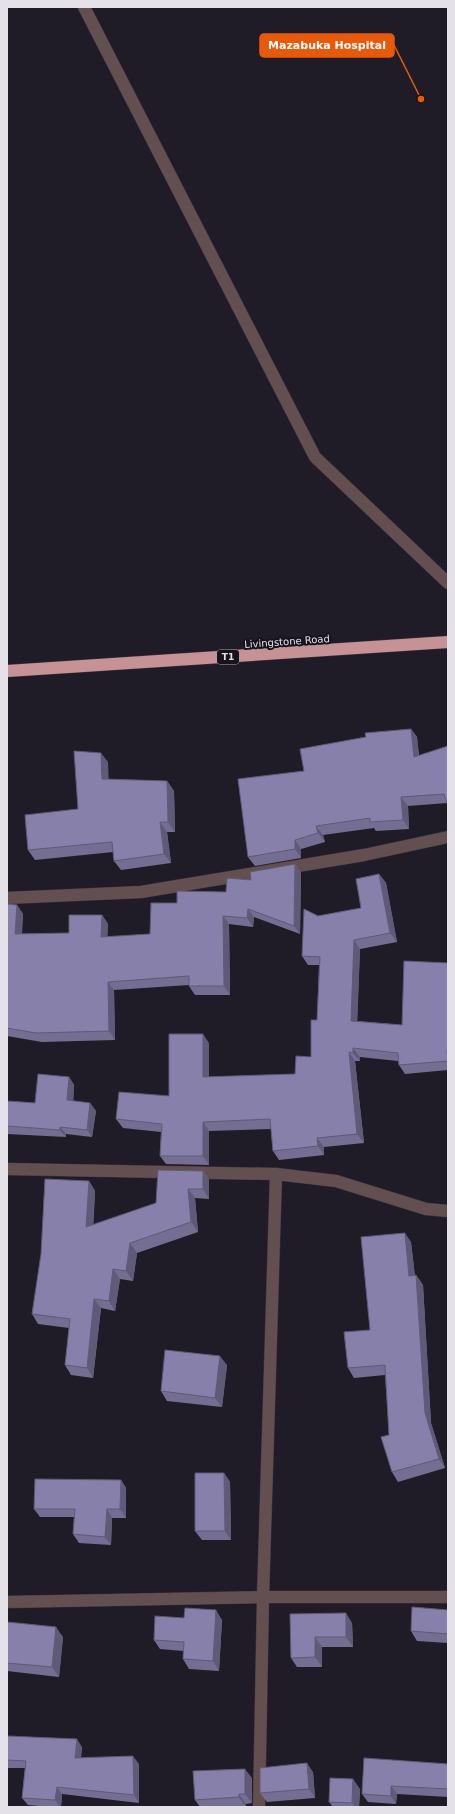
<svg xmlns="http://www.w3.org/2000/svg" width="455" height="1814" viewBox="0 0 455 1814" font-family="'DejaVu Sans',sans-serif">
  <rect width="100%" height="100%" fill="#201c27"/>
  <g fill="none" stroke-linecap="round" stroke-linejoin="round">
    <!-- street casing -->
    <g stroke="#3b3842" stroke-width="13">
      <g id="street">
        <polyline points="84,7 315,457 448,583"/>
        <polyline points="7,898 141,892 364,855 448,837"/>
        <polyline points="7,1169 276,1174 336,1181 426,1209 448,1211"/>
        <polyline points="7,1602 263,1597 448,1597"/>
        <polyline points="259,1807 263,1597 276,1174"/>
      </g>
    </g>
    <!-- highway casing -->
    <g stroke="#3b3842" stroke-width="13">
      <polyline id="highway" points="7,671 448,642"/>
    </g>
    <!-- street -->
    <use href="#street" stroke="#644f50" stroke-width="12"/>
    <!-- highway -->
    <use href="#highway" stroke="#c69295" stroke-width="12"/>
  </g>
  <!-- wall -->
  <g fill="#746e92">
    <polygon points="411,729 417,737 419,756 448,746 447,803 408,806 409,829 376,831 374,828 323,835 325,842 301,849 301,858 255,866 248,857 304,771"/>
    <polygon points="108,762 108,779 167,781 174,791 175,832 167,832 171,863 121,870 114,861 113,852 35,860 28,850 78,809"/>
    <polygon points="295,864 301,873 300,934 254,917 253,927 229,924 230,995 195,995 189,986 189,985 114,990 115,1040 42,1042 7,1036 7,904 17,905 23,914 22,934 69,933 102,915 108,924 107,937 150,934 177,903 226,892 251,880"/>
    <polygon points="379,874 386,883 397,942 360,949 357,1021 402,1025 448,963 448,1070 405,1074 399,1065 398,1061 360,1057 360,1061 355,1061 364,1143 324,1147 324,1155 279,1160 273,1151 271,1129 209,1131 209,1165 166,1164 160,1156 161,1132 123,1128 116,1119 169,1096 209,1043 209,1077 295,1074 311,1057 317,1020 319,965 308,965 302,956 318,916 361,908"/>
    <polygon points="69,1077 74,1085 73,1101 90,1103 96,1111 92,1137 66,1134 66,1137 7,1134 7,1101 35,1103"/>
    <polygon points="203,1171 209,1180 209,1199 195,1198 198,1232 137,1253 133,1281 120,1279 115,1311 101,1308 93,1378 71,1375 65,1365 69,1328 38,1324 32,1314 89,1181 95,1191 93,1225 156,1203"/>
    <polygon points="411,1242 415,1276 416,1275 423,1285 431,1423 445,1468 398,1482 392,1472 385,1375 354,1378 348,1368 370,1330"/>
    <polygon points="227,1365 222,1407 167,1401 161,1391"/>
    <polygon points="224,1473 230,1482 231,1540 202,1540 195,1531"/>
    <polygon points="121,1480 126,1488 126,1518 112,1518 111,1545 79,1543 73,1534 74,1517 40,1517 34,1509"/>
    <polygon points="448,1610 448,1643 417,1641 411,1631"/>
    <polygon points="290,1614 352,1623 353,1647 322,1647 322,1667 297,1667 291,1658"/>
    <polygon points="184,1618 222,1620 219,1671 189,1669 183,1659 183,1651 160,1649 154,1640"/>
    <polygon points="7,1622 63,1637 59,1677 7,1671"/>
    <polygon points="7,1736 82,1747 81,1758 139,1764 139,1803 62,1794 61,1807 49,1807 28,1805 22,1798 25,1768 7,1768"/>
    <polygon points="448,1764 448,1797 397,1794 396,1804 368,1802 362,1794"/>
    <polygon points="313,1772 315,1798 267,1802 260,1793"/>
    <polygon points="252,1778 252,1803 246,1804 246,1807 200,1807 195,1800"/>
    <polygon points="360,1789 359,1807 333,1807 329,1802"/>
  </g>
  <!-- shaded-wall -->
  <g fill="#5e5a77">
    <polygon points="411,729 417,737 420,766 414,757"/>
    <polygon points="101,753 108,762 109,788 102,779"/>
    <polygon points="167,781 174,791 175,832 168,822"/>
    <polygon points="401,797 408,806 409,829 403,820"/>
    <polygon points="160,822 167,832 171,863 164,854"/>
    <polygon points="316,826 323,835 325,842 318,833"/>
    <polygon points="295,840 301,849 301,858 295,849"/>
    <polygon points="295,864 301,873 300,934 294,926"/>
    <polygon points="379,874 386,883 397,942 390,933"/>
    <polygon points="17,905 23,914 21,942 15,934"/>
    <polygon points="248,909 254,917 253,927 247,918"/>
    <polygon points="102,915 108,924 107,946 101,937"/>
    <polygon points="223,916 229,924 230,995 224,986"/>
    <polygon points="354,940 360,949 357,1030 351,1021"/>
    <polygon points="108,982 114,990 115,1040 109,1031"/>
    <polygon points="203,1034 209,1043 209,1086 203,1077"/>
    <polygon points="353,1048 360,1057 360,1061 353,1053"/>
    <polygon points="349,1052 355,1061 364,1143 357,1134"/>
    <polygon points="69,1077 74,1085 73,1108 67,1100"/>
    <polygon points="90,1103 96,1111 92,1137 87,1130"/>
    <polygon points="203,1122 209,1131 209,1165 203,1156"/>
    <polygon points="60,1127 66,1134 66,1137 60,1130"/>
    <polygon points="317,1138 324,1147 324,1155 318,1146"/>
    <polygon points="203,1171 209,1180 209,1199 203,1189"/>
    <polygon points="89,1181 95,1191 93,1237 86,1227"/>
    <polygon points="188,1189 195,1198 198,1232 191,1222"/>
    <polygon points="405,1233 411,1242 416,1286 409,1276"/>
    <polygon points="130,1243 137,1253 133,1281 126,1271"/>
    <polygon points="113,1269 120,1279 115,1311 109,1301"/>
    <polygon points="416,1275 423,1285 431,1423 445,1468 439,1459 425,1413"/>
    <polygon points="94,1299 101,1308 93,1378 87,1368"/>
    <polygon points="220,1356 227,1365 222,1407 215,1398"/>
    <polygon points="224,1473 230,1482 231,1540 225,1531"/>
    <polygon points="121,1480 126,1488 126,1518 120,1509"/>
    <polygon points="107,1509 112,1518 111,1545 105,1537"/>
    <polygon points="216,1610 222,1620 219,1671 213,1661"/>
    <polygon points="346,1613 352,1623 353,1647 346,1637"/>
    <polygon points="56,1627 63,1637 59,1677 52,1667"/>
    <polygon points="315,1637 322,1647 322,1667 315,1657"/>
    <polygon points="77,1739 82,1747 80,1765 75,1758"/>
    <polygon points="133,1756 139,1764 139,1803 134,1795"/>
    <polygon points="307,1763 313,1772 315,1798 309,1789"/>
    <polygon points="245,1769 252,1778 252,1803 245,1794"/>
    <polygon points="353,1779 360,1789 359,1807 355,1807 352,1803"/>
    <polygon points="391,1786 397,1794 396,1804 391,1796"/>
    <polygon points="57,1787 62,1794 61,1807 60,1807 55,1800"/>
    <polygon points="239,1794 246,1804 246,1807 239,1797"/>
  </g>
  <!-- building -->
  <g fill="#8780aa" stroke="#5e5a77">
    <polygon points="411,729 414,757 448,746 448,806 444,794 401,797 403,820 370,822 370,818 316,826 318,833 295,840 295,849 248,857 238,779 304,771 300,749 366,737 365,733"/>
    <polygon points="74,751 101,753 102,779 167,781 168,822 160,822 164,854 114,861 112,842 28,850 25,815 78,809"/>
    <polygon points="295,864 294,926 248,909 247,918 223,916 224,986 189,986 189,976 108,982 109,1031 36,1033 7,1028 7,904 17,905 15,934 69,933 69,915 102,915 101,937 150,934 151,903 177,903 177,891 226,892 227,878 251,880 250,872"/>
    <polygon points="379,874 390,933 354,940 351,1021 402,1025 404,961 448,963 448,1051 447,1051 448,1061 399,1065 398,1053 353,1048 353,1053 349,1052 357,1134 317,1138 318,1146 273,1151 270,1119 203,1122 203,1156 160,1156 162,1124 116,1119 119,1092 169,1096 169,1034 203,1034 203,1077 295,1074 296,1056 311,1057 311,1020 317,1020 320,957 302,956 304,909 318,916 361,908 356,879"/>
    <polygon points="38,1074 69,1077 67,1100 90,1103 87,1130 60,1127 60,1130 7,1126 7,1101 35,1103"/>
    <polygon points="158,1170 203,1171 203,1189 188,1189 191,1222 130,1243 126,1271 113,1269 109,1301 94,1299 87,1368 65,1365 70,1319 32,1314 41,1254 45,1179 89,1181 86,1227 156,1203"/>
    <polygon points="405,1233 409,1276 416,1275 425,1413 439,1459 392,1472 381,1437 389,1435 385,1365 348,1368 344,1332 370,1330 361,1237"/>
    <polygon points="165,1350 220,1356 215,1398 161,1391"/>
    <polygon points="195,1473 224,1473 225,1531 195,1531"/>
    <polygon points="35,1479 121,1480 120,1509 107,1509 105,1537 73,1534 75,1509 34,1509"/>
    <polygon points="412,1607 448,1610 448,1634 411,1631"/>
    <polygon points="185,1608 216,1610 213,1661 183,1659 184,1642 154,1640 155,1616 184,1618"/>
    <polygon points="346,1613 346,1637 315,1637 315,1657 291,1658 290,1614"/>
    <polygon points="7,1622 56,1627 52,1667 7,1663"/>
    <polygon points="7,1736 77,1739 75,1758 133,1756 134,1795 57,1787 55,1800 22,1798 26,1761 7,1760"/>
    <polygon points="364,1758 448,1764 448,1789 391,1786 391,1796 362,1794"/>
    <polygon points="307,1763 309,1789 260,1793 260,1768"/>
    <polygon points="245,1769 245,1794 239,1794 239,1797 195,1800 193,1771"/>
    <polygon points="330,1778 353,1779 352,1803 329,1802"/>
  </g>
  <g text-anchor="middle" stroke-width="4" stroke-linejoin="round" paint-order="stroke">
    <!-- shield labels -->
    <rect fill="#17131d" stroke="#a6a3ab" stroke-width="1" x="217" y="650" width="22" height="14" rx="3"/>
    <g font-size="9" font-weight="bold" fill="#e4e1e8">
      <text x="228" y="660">T1</text>
    </g>
    <!-- street labels -->
    <g font-size="10" fill="#e4e1e8" stroke="#17131d">
      <text transform="translate(287 641) rotate(-4)" y="4">Livingstone Road</text>
    </g>
  </g>
  <!-- callouts -->
  <path fill="none" stroke="#e8590c" stroke-width="1.5" d="M421 99L394 45"/>
  <circle fill="#e8590c" stroke="#17131d" stroke-width="1.5" cx="421" cy="99" r="4"/>
  <rect fill="#e8590c" stroke="#e8590c" stroke-width="1.5" x="260" y="34" width="134" height="23" rx="4"/>
  <g font-size="11" text-anchor="middle" font-weight="bold" fill="#fff">
    <text x="327" y="49">Mazabuka Hospital</text>
  </g>
  <!-- border -->
  <rect width="455" height="1814" fill="none" stroke="#e4e1e8" stroke-width="16"/>
</svg>
